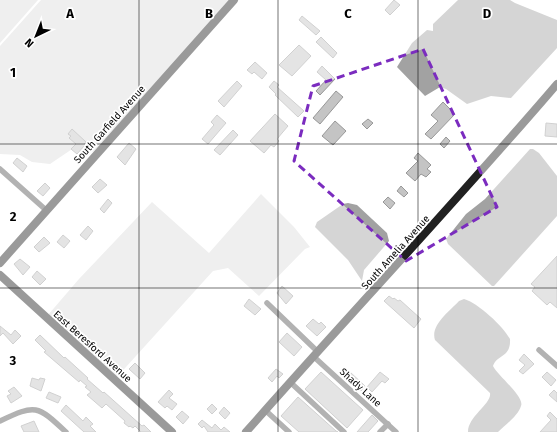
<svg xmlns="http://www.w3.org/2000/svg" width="557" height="432" viewBox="0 0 557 432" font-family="'Fira Sans',sans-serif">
  <rect width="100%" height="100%" fill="#fff"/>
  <!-- green -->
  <g fill="#dbdbdb">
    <polygon points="0,0 38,0 0,43"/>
    <polygon points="41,0 231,0 93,152 81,143 50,164 32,162 20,155 0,154 0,46"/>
    <polygon points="261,194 294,227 310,247 305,249 259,296 228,268 213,271 116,378 48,315 79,279 152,202 209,253"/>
  </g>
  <!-- water -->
  <g fill="#a2a2a2">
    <polygon points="458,0 510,0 515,3 557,20 557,48 511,98 491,96 467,104 446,89 440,87 425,96 397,67 412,43 427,30 433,31 433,24"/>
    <polygon points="530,149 533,149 539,153 557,176 557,216 494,286 492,286 448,244 446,239 466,214 485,199"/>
    <polygon points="348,203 357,205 387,233 389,241 364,270 362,281 348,260 315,227 317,222 343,204"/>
    <path d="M464,299C478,303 503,326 510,339C511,358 497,354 493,366C498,376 525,397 521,406C518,416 505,425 498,432H468C468,416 492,404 490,393L435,340C430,325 450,311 459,301Z"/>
  </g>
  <!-- building -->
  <g fill="#c4c4c4" stroke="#989898">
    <polygon points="394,0 400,5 390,15 385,10"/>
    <polygon points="302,16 320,31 316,35 299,20"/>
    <polygon points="321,37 337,53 333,58 316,42"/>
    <polygon points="299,45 311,56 292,76 279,65"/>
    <polygon points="255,62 267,73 262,79 254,72 252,74 247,70"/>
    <polygon points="322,66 335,79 320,95 316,91 326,80 317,72"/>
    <polygon points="237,81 242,86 224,107 218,101"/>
    <polygon points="274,81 279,85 277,87 304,111 298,117 275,95 276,94 269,87"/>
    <polygon points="336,91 343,97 320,124 313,118"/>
    <polygon points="443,102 455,114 431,139 425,134 438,121 431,115"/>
    <polygon points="275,114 288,126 277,139 279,141 274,147 271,145 264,153 250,141"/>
    <polygon points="217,115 226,123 208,144 202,139 214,125 211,122"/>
    <polygon points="368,119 373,123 367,129 362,124"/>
    <polygon points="335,121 346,131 333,145 322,136"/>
    <polygon points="546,123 557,124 557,137 545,136"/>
    <polygon points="72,129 86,142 84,144 85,145 77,154 71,149 76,144 69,138 71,136 68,134"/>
    <polygon points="233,130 238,135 220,155 214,150"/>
    <polygon points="446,137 450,141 444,148 440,144"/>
    <polygon points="129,143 136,149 125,165 117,157"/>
    <polygon points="418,153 431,165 427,169 431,172 426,177 421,174 415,181 406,173 418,161 414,158"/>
    <polygon points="17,158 27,166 23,172 13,163"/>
    <polygon points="100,179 107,185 98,193 92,187"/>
    <polygon points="45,183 50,188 43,196 37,191"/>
    <polygon points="401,186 408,193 404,197 397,191"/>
    <polygon points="388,197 395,203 390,209 383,202"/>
    <polygon points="108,199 112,203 104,213 100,209"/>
    <polygon points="88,226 93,231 86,240 80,235"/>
    <polygon points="63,235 70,241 64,248 57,242"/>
    <polygon points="44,237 50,243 39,252 34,247"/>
    <polygon points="557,256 557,308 550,302 547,305 532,291 535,287 531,284"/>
    <polygon points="20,259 30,267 23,275 14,264"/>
    <polygon points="37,271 46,279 40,285 32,277"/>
    <polygon points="282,286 293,296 286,304 277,293"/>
    <polygon points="389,296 393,299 394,298 398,301 400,300 421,319 414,328 384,301"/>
    <polygon points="249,299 261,309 255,315 244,306"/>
    <polygon points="313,319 319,324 321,322 326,327 317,336 306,326"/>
    <polygon points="0,326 11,335 15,330 21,336 13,344 3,333 0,336"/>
    <polygon points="287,333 302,347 294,356 279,342"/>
    <polygon points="40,335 64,358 65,357 88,378 87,379 103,393 104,392 142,426 144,425 151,432 141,432 135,426 133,428 130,426 129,427 124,423 125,421 106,404 102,408 87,395 91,392 85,387 87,386 80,380 79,382 44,352 46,351 35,340"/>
    <polygon points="524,354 534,364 523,374 519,371 525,365 519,360"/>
    <polygon points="135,363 145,373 140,379 129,369"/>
    <polygon points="276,369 283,374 279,378 277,376 272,382 268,378"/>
    <polygon points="321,372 363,410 347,428 305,389"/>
    <polygon points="350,372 365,386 361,391 345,378"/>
    <polygon points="380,372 389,379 385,383 382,381 372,392 367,387"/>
    <polygon points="547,372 556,380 551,386 542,377"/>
    <polygon points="32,378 39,380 40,378 45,379 41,391 30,386"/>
    <polygon points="14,387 22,396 11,403 7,396 11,394 8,391"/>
    <polygon points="169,390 173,394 169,398 177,404 172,410 167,406 165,408 158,402"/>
    <polygon points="554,390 557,393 557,402 549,395"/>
    <polygon points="49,392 61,397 58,403 46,398"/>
    <polygon points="298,397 336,431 338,432 299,432 281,416"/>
    <polygon points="212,404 217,409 212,414 207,409"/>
    <polygon points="66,405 83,421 86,417 93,424 90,426 96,432 84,432 61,411"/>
    <polygon points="224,407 230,413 225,419 219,413"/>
    <polygon points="182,411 189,417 183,424 176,417"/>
    <polygon points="550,412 557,419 557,432 540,432 551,420 547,416"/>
    <polygon points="372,415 378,421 368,432 357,432"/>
    <polygon points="202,420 212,428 215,424 221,430 224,427 230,432 208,432 204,426 202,428 198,424"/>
    <polygon points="34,421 39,432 24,432 21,426"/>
  </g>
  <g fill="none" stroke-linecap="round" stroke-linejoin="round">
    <!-- street -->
    <g stroke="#545454" stroke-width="5.5">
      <polyline points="0,169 46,210"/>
      <polyline points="267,303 317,351"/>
      <polyline points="539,350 557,366"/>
      <polyline points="313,356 396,432"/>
      <polyline points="290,382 344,432"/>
      <polyline points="265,410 289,432"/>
      <path d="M0,421C36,404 37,405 66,432"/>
      <polyline points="380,432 388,424"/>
    </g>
    <!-- secondary -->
    <g stroke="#212121" stroke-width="8">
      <polyline points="0,263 234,0"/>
      <polyline points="0,275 172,432"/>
      <path d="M246,432C349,315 456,202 557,84"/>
    </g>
  </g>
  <!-- marked area -->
  <path d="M0 0H557V432H0ZM423,49L497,207L406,261L294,161L313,86Z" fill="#fff" fill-opacity=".55" fill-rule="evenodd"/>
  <path fill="none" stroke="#7b2cbf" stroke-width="3" stroke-dasharray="8 5" stroke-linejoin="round" d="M423,49L497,207L406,261L294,161L313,86Z"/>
  <!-- grid -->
  <path fill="none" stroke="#000" stroke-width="1" stroke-opacity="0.55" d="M139,0V432M278,0V432M418,0V432M0,144H557M0,288H557"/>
  <g text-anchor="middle" stroke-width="3.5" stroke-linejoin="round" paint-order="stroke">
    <!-- street labels -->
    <g font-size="10" fill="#000" stroke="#fff">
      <text transform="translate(109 124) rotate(-48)" y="4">South Garfield Avenue</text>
      <text transform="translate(395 252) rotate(-48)" y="4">South Amelia Avenue</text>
      <text transform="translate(93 346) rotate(42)" y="4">East Beresford Avenue</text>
      <text transform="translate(361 387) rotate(42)" y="4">Shady Lane</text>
    </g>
  </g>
  <g font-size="13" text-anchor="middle" font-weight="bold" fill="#000" stroke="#fff" stroke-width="3.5" stroke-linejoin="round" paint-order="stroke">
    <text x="70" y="18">A</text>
    <text x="209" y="18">B</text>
    <text x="348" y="18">C</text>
    <text x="487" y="18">D</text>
    <text x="13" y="77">1</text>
    <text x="13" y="221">2</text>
    <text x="13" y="365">3</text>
  </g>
  <!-- north arrow -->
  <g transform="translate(36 36) rotate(223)" stroke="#ffffff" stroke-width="3" paint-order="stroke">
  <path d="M0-3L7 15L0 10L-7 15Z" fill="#000000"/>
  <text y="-6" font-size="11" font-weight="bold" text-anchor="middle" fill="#000000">N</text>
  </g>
</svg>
